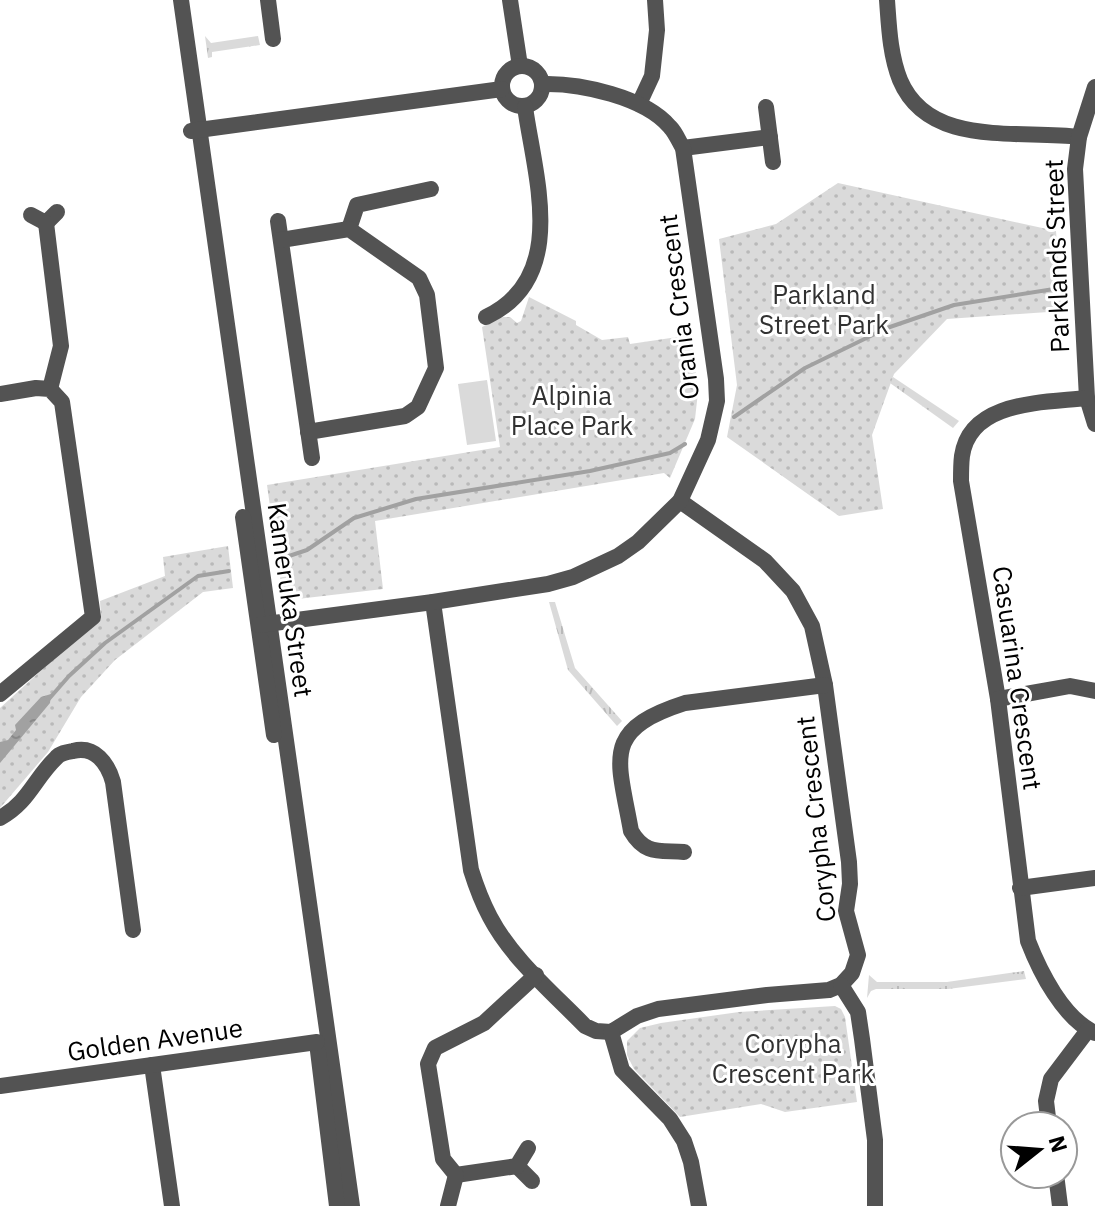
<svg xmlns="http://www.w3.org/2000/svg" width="1095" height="1206" viewBox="0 0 1095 1206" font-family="'IBM Plex Sans',sans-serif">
  <defs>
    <pattern id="grass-tufts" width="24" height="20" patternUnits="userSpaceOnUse" patternTransform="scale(2)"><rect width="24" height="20" fill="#dadada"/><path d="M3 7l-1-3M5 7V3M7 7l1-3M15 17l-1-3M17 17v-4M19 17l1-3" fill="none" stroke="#b9b9b9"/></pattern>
    <pattern id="park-dots" width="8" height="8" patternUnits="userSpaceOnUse" patternTransform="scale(2)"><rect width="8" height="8" fill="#dadada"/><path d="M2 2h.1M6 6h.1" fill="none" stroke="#b9b9b9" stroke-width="1.8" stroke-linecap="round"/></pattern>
    <pattern id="water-ripples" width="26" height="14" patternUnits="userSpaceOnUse" patternTransform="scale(2)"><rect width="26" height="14" fill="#a1a1a1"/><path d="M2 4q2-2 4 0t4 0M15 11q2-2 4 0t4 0" fill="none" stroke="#898989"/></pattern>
  </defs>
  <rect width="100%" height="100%" fill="#fff"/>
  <!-- grass -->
  <g fill="url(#grass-tufts)">
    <polygon points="205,36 211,43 258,36 260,45 212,52 212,57 208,58"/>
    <polygon points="893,377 959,421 953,428 890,383"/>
    <polygon points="549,602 555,602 575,668 622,721 617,726 568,670"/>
    <polygon points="1024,971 1026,979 948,989 876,989 871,991 867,998 869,975 877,982 947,982"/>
  </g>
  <!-- park -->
  <g fill="url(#park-dots)">
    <polygon points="838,183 1056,231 1062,311 947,319 894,374 872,435 883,509 839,516 727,437 737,385 719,239 776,224"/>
    <polygon points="529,297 576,321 576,325 602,340 628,337 630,344 691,335 698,392 695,419 670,478 664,473 375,521 383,589 289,600 284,595 281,584 267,485 500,447 482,327 503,317 510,317 517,323 521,321"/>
    <polygon points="228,546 233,588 203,592 115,660 81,697 48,752 0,808 0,708 101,616 100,601 165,576 163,557"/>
    <polygon points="835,1006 841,1009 845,1017 857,1102 785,1112 761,1104 680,1117 634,1069 627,1055 627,1041 640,1028 661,1023 739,1012"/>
  </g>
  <!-- garden -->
  <polygon fill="#dadada" points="487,380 496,441 467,445 458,384"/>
  <!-- water -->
  <polygon fill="url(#water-ripples)" points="51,694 50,703 0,763 0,742 8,740 16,730 15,725 41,697"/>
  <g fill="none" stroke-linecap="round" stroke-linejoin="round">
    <!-- stream -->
    <g stroke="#a1a1a1" stroke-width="4">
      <polyline points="734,417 805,368 887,328 954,305 1054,289"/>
      <polyline points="283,558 307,550 354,518 416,499 590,471 670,453 685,444"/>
      <polyline points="48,700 69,676 105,643 198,576 229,571"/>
    </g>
    <!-- minor -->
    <g stroke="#535353" stroke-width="16">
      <polyline points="181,0 352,1206"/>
      <polyline points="268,0 273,39"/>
      <polyline points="510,0 520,66"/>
      <path d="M887,0C889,27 890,55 900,80C929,149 1020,129 1079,137"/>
      <circle cx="522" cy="86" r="20"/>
      <polyline points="1095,87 1079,137 1075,169 1087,398 1095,424"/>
      <polyline points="639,104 652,76 657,30 655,0"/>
      <polyline points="766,107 773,162"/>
      <polyline points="191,131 502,89"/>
      <polyline points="683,148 770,137"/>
      <polyline points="31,215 46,223 57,212"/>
      <polyline points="278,221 312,458"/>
      <polyline points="46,223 61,346 50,389"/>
      <polyline points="349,229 357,205 431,189"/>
      <polyline points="281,240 349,229 419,278 427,295 436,368 418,407 405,416 308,432"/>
      <path d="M486,317C569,278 535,178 525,107"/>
      <polyline points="0,394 36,388 50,389 62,402 93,617 0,694"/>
      <path d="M1087,398C1044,403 970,400 962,456C961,464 961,472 961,481L998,699L1028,941C1040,972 1063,1018 1095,1033"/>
      <polyline points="243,517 274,735"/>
      <path d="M433,602L471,870C476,886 482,902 490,917C512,959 553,993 585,1026L596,1031L611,1032L637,1016L658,1009L767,995L829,990L841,985L852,973L858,955L846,911L850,884L849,862L825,685L812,626L793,591L765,561L680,501"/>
      <path d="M259,625L433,602L548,584L573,577L618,556L638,542L680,501L708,440L717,401L716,379L683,148C679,142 676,133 670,127C645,97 580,83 543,84"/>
      <polyline points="998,699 1070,686 1095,691"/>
      <path d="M0,818C29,802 34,779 56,758C60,753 67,752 73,751C95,745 108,764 113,782L133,930"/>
      <path d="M684,852C659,850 645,855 631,831C618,758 601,730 685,703L825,685"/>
      <polyline points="1020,888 1095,878"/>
      <polyline points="841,985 858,1012 862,1039 875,1140 875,1206"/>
      <polyline points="611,1032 622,1070 670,1119 684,1141 691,1162 699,1206"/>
      <polyline points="318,1051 337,1206"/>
      <polyline points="152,1065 172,1206"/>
      <polyline points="0,1086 317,1042"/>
      <polyline points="1049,1126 1046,1101 1051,1079 1088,1030"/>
      <polyline points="517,1166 532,1181"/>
      <polyline points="1056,1174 1060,1206"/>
      <polyline points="456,1175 517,1166 528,1148"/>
      <polyline points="448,1206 456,1175 443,1159 428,1064 435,1048 484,1023 536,975"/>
    </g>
  </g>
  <g text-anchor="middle" stroke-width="6" stroke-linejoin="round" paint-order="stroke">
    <!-- street labels -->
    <g font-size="26" fill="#000" stroke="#fff">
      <text transform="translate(1057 256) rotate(-92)" y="9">Parklands Street</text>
      <text transform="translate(679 307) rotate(-97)" y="9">Orania Crescent</text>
      <text transform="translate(290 600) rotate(82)" y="9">Kameruka Street</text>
      <text transform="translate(1017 678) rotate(82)" y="9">Casuarina Crescent</text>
      <text transform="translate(816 819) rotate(-96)" y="9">Corypha Crescent</text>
      <text transform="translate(155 1040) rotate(-8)" y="9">Golden Avenue</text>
    </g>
    <!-- park labels -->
    <g font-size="26" fill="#313131" stroke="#fff">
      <text x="824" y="304">Parkland<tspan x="824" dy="30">Street Park</tspan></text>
      <text x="572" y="405">Alpinia<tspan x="572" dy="30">Place Park</tspan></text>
      <text x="793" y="1053">Corypha<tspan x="793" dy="30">Crescent Park</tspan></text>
    </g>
  </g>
  <!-- north arrow -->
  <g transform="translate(1039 1150) rotate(73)"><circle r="38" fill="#ffffff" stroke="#999999" stroke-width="2"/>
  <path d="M0-6L14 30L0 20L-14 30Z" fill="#000000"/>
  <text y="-12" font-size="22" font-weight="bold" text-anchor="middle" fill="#000000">N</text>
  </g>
</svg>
